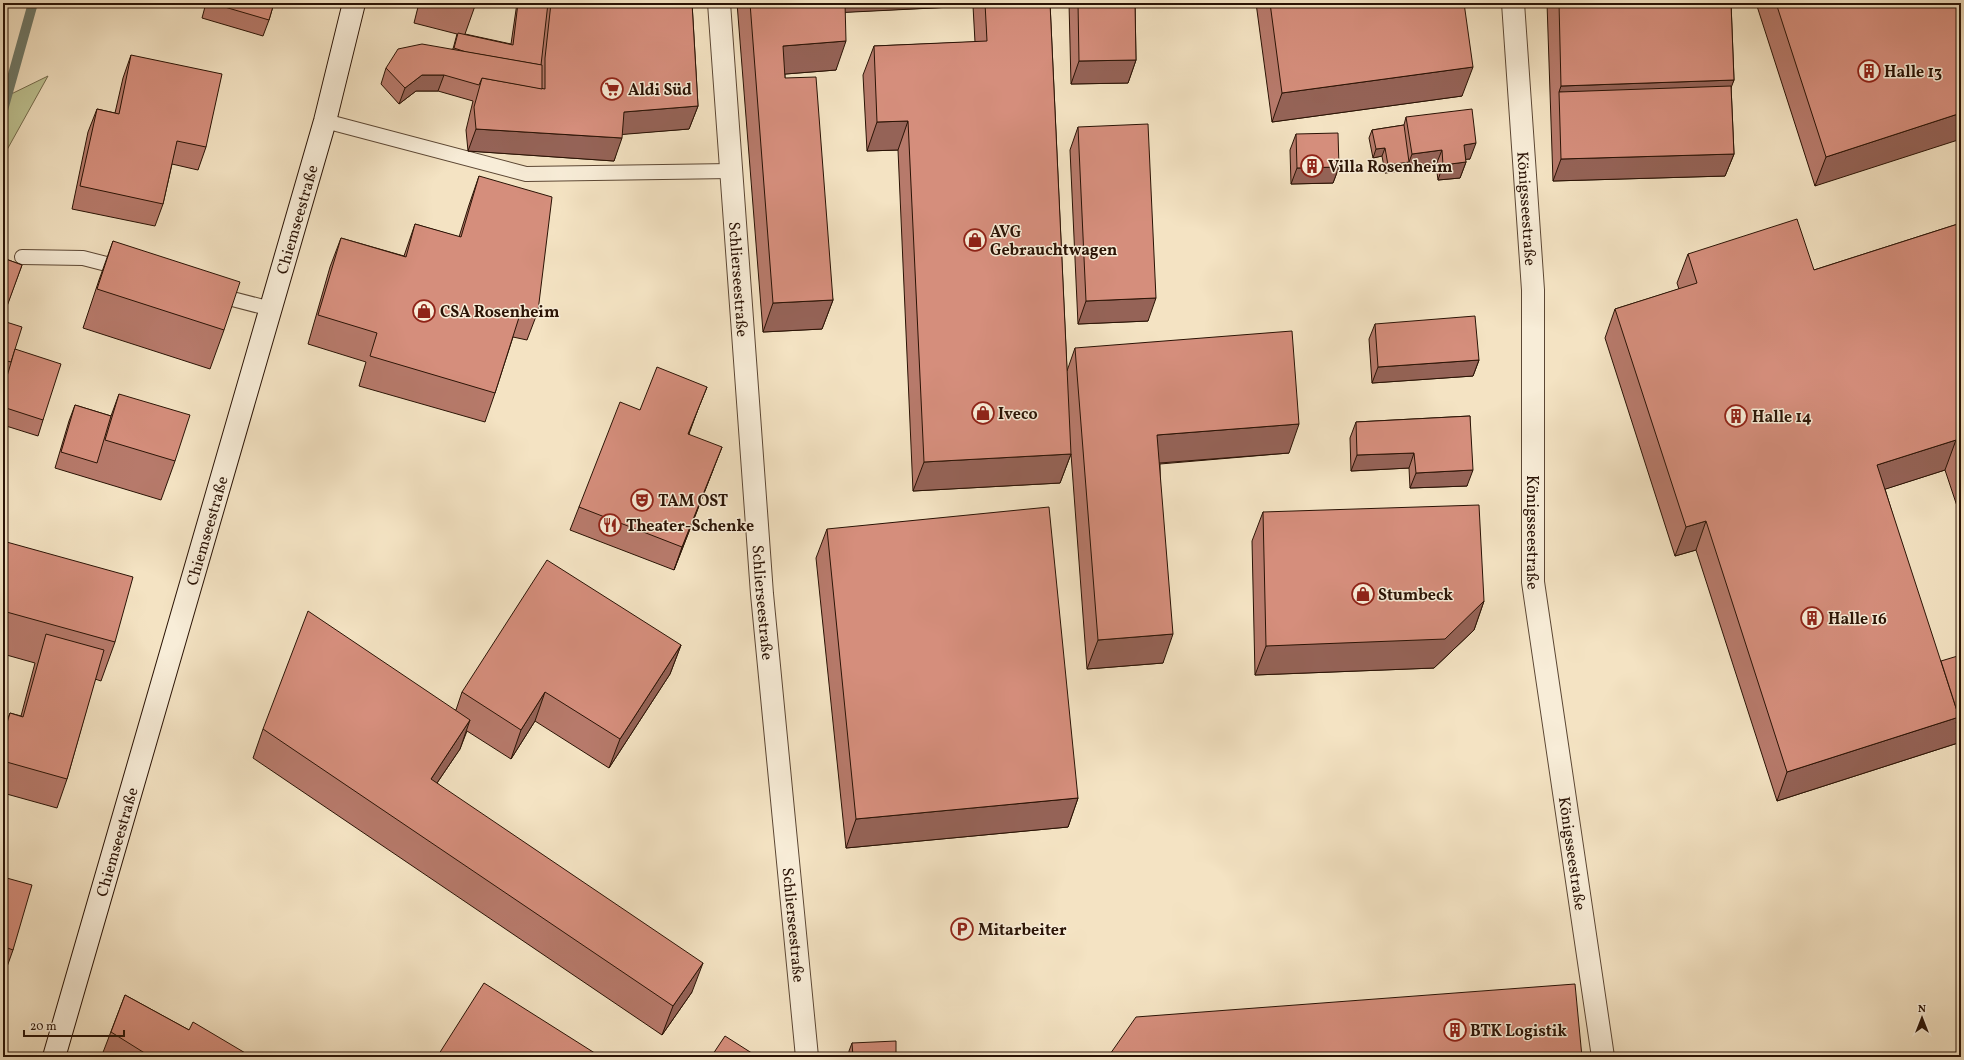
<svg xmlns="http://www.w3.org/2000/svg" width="1964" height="1060" viewBox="0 0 1964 1060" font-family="Vollkorn,serif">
  <rect width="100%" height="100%" fill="#f4e3c3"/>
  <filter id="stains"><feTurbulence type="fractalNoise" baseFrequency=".005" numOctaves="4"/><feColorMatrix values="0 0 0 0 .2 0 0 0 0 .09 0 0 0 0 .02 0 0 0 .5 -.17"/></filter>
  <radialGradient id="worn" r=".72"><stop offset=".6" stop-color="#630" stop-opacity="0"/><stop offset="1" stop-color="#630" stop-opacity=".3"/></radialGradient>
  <!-- green -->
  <polygon fill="#bec392" stroke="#746b4c" points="48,76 3,157 3,98"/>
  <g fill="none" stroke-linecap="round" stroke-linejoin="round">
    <!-- stream -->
    <polyline stroke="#6f7a6a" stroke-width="10" points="3,110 33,3"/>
    <!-- service casing -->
    <g stroke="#5c4734" stroke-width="16">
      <g id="service">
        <polyline points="325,121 526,174 731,171"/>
        <polyline points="22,257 83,258 122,268"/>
        <polyline points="217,295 271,309"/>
      </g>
    </g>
    <!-- minor casing -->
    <g stroke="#5c4734" stroke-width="24">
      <g id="minor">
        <path id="s1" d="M719,3L762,594L807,1057"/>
        <path id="s2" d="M1513,3L1533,290V582L1603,1057"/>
      </g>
    </g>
    <!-- secondary casing -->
    <g stroke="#2a1305" stroke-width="24">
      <g id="secondary">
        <path id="s3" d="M54,1057L325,121L354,3"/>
      </g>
    </g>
    <!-- service -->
    <use href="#service" stroke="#f8edd8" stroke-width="14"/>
    <!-- minor -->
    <use href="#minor" stroke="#f8edd8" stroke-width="22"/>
    <!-- secondary -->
    <use href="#secondary" stroke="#f8edd8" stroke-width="22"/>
  </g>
  <!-- wall -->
  <g fill="#b77a6b" stroke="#2a1305">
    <polygon points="206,3 274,3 269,20 263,36 202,18"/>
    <polygon points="419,3 476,3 465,34 511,44 517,3 692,3 698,106 689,129 622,134 614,161 468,151 466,130 473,101 438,91 416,91 399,104 381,84 386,68 453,49 457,34 414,23"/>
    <polygon points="737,3 1050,3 1067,371 1075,348 1289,453 1160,464 1163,663 1087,669 1071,454 1060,483 913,491 898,150 867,151 863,75 874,46 975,42 973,6 845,12 836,70 785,74 785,78 833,300 822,329 763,332"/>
    <polygon points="1069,3 1135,3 1136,60 1128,83 1071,84"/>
    <polygon points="1256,3 1464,3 1462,96 1272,122"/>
    <polygon points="1547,3 1731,3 1734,80 1731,86 1734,154 1725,176 1553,181"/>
    <polygon points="1756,3 1961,3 1815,186"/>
    <polygon points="131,55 206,147 198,170 172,164 163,204 155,226 72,209 88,132 97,109 115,113 123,78"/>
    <polygon points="1406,117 1470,159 1465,159 1466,162 1460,178 1438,180 1436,165 1385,173 1382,156 1373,158 1369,138 1372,130 1404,125"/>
    <polygon points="1078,127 1148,321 1078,324 1070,150"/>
    <polygon points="1296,134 1339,167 1333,183 1291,184 1290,150"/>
    <polygon points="479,176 538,311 527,340 513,337 495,393 485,422 359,386 366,362 308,344 330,267 341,238 404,256 415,224 459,237 469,205"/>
    <polygon points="1961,223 1961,518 1945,470 1885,489 1961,742 1777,801 1696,550 1675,556 1605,338 1615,309 1679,289 1677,283 1688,254 1814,270"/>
    <polygon points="113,241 224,330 210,369 83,328 99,280"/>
    <polygon points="3,258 22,265 3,316"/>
    <polygon points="3,321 15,349 43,420 38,436 3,425 3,386 6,377 3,385"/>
    <polygon points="1375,324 1479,360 1473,376 1372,383 1369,339"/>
    <polygon points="119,394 175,461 161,500 55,468 69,421 75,405 111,416"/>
    <polygon points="698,409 689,434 713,470 674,570 570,530 579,507 640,410"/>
    <polygon points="1470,416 1467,486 1410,488 1409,468 1351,471 1350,438 1356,422"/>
    <polygon points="1263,512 1484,601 1474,630 1434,668 1255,675 1252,541"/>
    <polygon points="827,529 1078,798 1068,827 846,848 816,558"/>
    <polygon points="3,541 115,642 101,681 95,679 67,779 57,808 3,793 3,731 10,713 21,716 35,663 3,654"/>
    <polygon points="681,645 670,674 609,768 535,721 511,759 467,731 460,749 437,783 692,992 662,1035 253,758 263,729 456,710 462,692"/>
    <polygon points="3,877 13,950 3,978"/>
    <polygon points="125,995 189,1030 252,1057 106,1057 102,1055"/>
    <polygon points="852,1043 896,1057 849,1057 849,1051"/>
  </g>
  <!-- shaded-wall -->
  <g fill="#956357" stroke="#2a1305">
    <polygon points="837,3 974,3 973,6 833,13"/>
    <polygon points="846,41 836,70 773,75 783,46"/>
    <polygon points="1136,60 1128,83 1071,84 1079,61"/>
    <polygon points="1473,67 1462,96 1272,122 1282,93"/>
    <polygon points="422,75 444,75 438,91 416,91 399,104 405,88"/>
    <polygon points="1734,80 1723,109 1559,92 1561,86"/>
    <polygon points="698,106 689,129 616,135 624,112"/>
    <polygon points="1961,113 1961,139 1815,186 1826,157"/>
    <polygon points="908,121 898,150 867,151 877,122"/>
    <polygon points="476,129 622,138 614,161 468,151"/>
    <polygon points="1476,143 1470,159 1458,160 1464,145"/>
    <polygon points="1385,148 1382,156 1373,158 1376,149"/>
    <polygon points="1442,150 1436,165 1406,170 1412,154"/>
    <polygon points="1734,154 1725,176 1553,181 1561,159"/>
    <polygon points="1409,162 1406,170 1385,173 1388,165"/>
    <polygon points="1466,162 1460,178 1438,180 1443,165"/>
    <polygon points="1339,167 1333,183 1291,184 1297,168"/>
    <polygon points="1156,298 1148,321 1078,324 1086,301"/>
    <polygon points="833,300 822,329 763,332 773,303"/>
    <polygon points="1479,360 1473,376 1372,383 1378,367"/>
    <polygon points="707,387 698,409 680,457 688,434"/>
    <polygon points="1299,424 1289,453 1147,464 1157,435"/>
    <polygon points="1956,440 1945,470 1867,495 1877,465"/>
    <polygon points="722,447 713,470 674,570 682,547"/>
    <polygon points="1414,453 1409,468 1351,471 1357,455"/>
    <polygon points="1071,454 1060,483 913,491 924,462"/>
    <polygon points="1473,470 1467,486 1410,488 1416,473"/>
    <polygon points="1706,521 1696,550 1675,556 1686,527"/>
    <polygon points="1484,601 1474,630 1434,668 1255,675 1266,646"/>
    <polygon points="1173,634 1163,663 1087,669 1098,640"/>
    <polygon points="681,645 670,674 609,768 620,739"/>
    <polygon points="545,692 535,721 511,759 521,730"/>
    <polygon points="1959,717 1961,722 1961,742 1777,801 1787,772"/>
    <polygon points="470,720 460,749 420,808 431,779"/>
    <polygon points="1078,798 1068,827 846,848 856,819"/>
    <polygon points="703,963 692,992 662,1035 673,1006"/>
  </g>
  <!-- building -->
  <g fill="#d58e7c" stroke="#2a1305">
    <polygon points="211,3 274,3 269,20"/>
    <polygon points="518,3 548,3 541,65 466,52 454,48 458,33 513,45"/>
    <polygon points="551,3 692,3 698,106 624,112 622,138 476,129 474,107 482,78 545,89 545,58"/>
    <polygon points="750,3 845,3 846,41 783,46 785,78 816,77 833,300 773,303"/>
    <polygon points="985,3 1050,3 1071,454 924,462 908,121 877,122 874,46 987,41"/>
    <polygon points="1078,3 1135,3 1136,60 1079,61"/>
    <polygon points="1270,3 1464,3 1473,67 1282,93"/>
    <polygon points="1559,3 1731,3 1734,80 1561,86"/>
    <polygon points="1776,3 1961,3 1961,113 1826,157"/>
    <polygon points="422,44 542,65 542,89 482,78 479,85 444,75 422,75 405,88 386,68 398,49"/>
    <polygon points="131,55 222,74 206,147 177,141 163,204 80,186 97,109 119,114"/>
    <polygon points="1731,86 1734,154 1561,159 1559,92"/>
    <polygon points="1472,109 1476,143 1464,145 1466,162 1443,165 1442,150 1412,154 1406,117"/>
    <polygon points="1148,124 1156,298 1086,301 1078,127"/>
    <polygon points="1404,125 1409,162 1388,165 1385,148 1376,149 1372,130"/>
    <polygon points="1338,133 1339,167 1297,168 1296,134"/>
    <polygon points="479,176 552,197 538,311 522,308 495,393 370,356 377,333 318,315 341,238 406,257 415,224 461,237"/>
    <polygon points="1797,219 1814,270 1961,223 1961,456 1956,440 1877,465 1959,717 1787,772 1706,521 1686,527 1615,309 1697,283 1688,254"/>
    <polygon points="113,241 240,282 224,330 97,289"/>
    <polygon points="3,258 22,265 6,309 3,308"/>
    <polygon points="1475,316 1479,360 1378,367 1375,324"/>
    <polygon points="3,321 22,327 11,362 3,360"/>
    <polygon points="1292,331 1299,424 1157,435 1173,634 1098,640 1075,348"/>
    <polygon points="15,349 61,364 43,420 3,407 3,390"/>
    <polygon points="657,367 707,387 688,434 722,447 682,547 579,507 620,402 640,410"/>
    <polygon points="119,394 190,415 175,461 105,440"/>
    <polygon points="75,405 111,416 97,463 61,452"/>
    <polygon points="1470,416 1473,470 1416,473 1414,453 1357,455 1356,422"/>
    <polygon points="1479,505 1484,601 1445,639 1266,646 1263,512"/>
    <polygon points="1049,507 1078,798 856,819 827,529"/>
    <polygon points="3,541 133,577 115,642 3,611"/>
    <polygon points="547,560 681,645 620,739 545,692 521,730 462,692"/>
    <polygon points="308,611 470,720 431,779 703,963 673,1006 263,729"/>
    <polygon points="46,634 104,650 67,779 3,761 3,736 10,713 23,717"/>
    <polygon points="1961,655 1961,722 1956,723 1959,717 1941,661"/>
    <polygon points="3,877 32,885 13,950 5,947 3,953"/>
    <polygon points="484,983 601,1057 437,1057"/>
    <polygon points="1575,984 1582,1057 1108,1057 1136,1017"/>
    <polygon points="125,995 189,1030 193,1022 252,1057 151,1057 111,1032"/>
    <polygon points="725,1036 758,1057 711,1057"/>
    <polygon points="896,1041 896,1057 853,1057 852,1043"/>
  </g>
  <!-- icons -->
  <defs>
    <g id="building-ring" transform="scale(1.15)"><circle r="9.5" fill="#f8edd8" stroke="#8f2418" stroke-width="1.5"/><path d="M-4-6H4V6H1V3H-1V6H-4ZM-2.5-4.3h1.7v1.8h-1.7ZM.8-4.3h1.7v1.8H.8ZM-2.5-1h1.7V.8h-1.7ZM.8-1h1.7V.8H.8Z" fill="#8f2418"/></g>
    <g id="supermarket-ring" transform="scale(1.15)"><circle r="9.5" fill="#f8edd8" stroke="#8f2418" stroke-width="1.5"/><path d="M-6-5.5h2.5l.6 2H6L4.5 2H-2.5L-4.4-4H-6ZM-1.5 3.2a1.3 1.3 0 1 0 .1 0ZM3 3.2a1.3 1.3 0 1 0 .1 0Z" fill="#8f2418"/></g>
    <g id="shop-ring" transform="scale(1.15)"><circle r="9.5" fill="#f8edd8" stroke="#8f2418" stroke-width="1.5"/><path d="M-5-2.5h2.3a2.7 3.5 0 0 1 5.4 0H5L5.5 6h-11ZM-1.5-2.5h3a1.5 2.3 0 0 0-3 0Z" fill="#8f2418"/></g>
    <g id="theatre-ring" transform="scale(1.15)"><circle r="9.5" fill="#f8edd8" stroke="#8f2418" stroke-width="1.5"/><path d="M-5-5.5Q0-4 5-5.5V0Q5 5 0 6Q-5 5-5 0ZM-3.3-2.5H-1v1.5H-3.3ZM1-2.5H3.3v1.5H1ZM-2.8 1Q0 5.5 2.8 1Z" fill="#8f2418"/></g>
    <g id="restaurant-ring" transform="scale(1.15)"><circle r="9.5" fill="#f8edd8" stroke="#8f2418" stroke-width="1.5"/><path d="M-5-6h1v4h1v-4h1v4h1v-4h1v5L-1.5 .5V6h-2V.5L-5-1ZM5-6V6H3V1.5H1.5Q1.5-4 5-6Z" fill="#8f2418"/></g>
    <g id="parking-ring" transform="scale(1.15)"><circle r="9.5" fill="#f8edd8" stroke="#8f2418" stroke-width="1.5"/><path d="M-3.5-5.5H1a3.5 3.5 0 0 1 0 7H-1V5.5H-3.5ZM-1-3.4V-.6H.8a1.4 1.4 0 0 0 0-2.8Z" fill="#8f2418"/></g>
  </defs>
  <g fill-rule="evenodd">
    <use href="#building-ring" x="1869" y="71"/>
    <use href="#supermarket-ring" x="612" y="89"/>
    <use href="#building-ring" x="1312" y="166"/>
    <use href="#shop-ring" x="975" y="240"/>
    <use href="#shop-ring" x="424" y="311"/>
    <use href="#shop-ring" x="983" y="413"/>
    <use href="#building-ring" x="1736" y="416"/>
    <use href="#theatre-ring" x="642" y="500"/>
    <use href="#restaurant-ring" x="610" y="525"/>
    <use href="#shop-ring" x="1363" y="594"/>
    <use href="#building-ring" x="1812" y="618"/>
    <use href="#parking-ring" x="962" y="929"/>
    <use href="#building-ring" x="1455" y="1030"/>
  </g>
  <g text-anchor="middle" stroke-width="3" stroke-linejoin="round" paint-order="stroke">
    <!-- poi labels -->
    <g font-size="16" font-weight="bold" fill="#2a1305" stroke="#f8edd8" text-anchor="start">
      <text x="1884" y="77">Halle 13</text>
      <text x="628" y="95">Aldi Süd</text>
      <text x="1328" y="172">Villa Rosenheim</text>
      <text x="990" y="237">AVG<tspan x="990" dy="18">Gebrauchtwagen</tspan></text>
      <text x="440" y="317">CSA Rosenheim</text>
      <text x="998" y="419">Iveco</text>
      <text x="1752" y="422">Halle 14</text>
      <text x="658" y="506">TAM OST</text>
      <text x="626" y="531">Theater-Schenke</text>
      <text x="1378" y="600">Stumbeck</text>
      <text x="1828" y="624">Halle 16</text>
      <text x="978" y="935">Mitarbeiter</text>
      <text x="1470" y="1036">BTK Logistik</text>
    </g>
    <!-- street labels -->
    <g font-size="16" fill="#2a1305" stroke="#f8edd8">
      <text dy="6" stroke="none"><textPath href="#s2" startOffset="206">Königsseestraße</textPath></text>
      <text dy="6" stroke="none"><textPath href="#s3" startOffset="872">Chiemseestraße</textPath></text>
      <text dy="6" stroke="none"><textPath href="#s1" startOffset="277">Schlierseestraße</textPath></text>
      <text dy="6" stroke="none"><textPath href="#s3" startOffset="548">Chiemseestraße</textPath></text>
      <text dy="6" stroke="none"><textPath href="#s2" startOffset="530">Königsseestraße</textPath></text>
      <text dy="6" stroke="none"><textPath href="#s1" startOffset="601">Schlierseestraße</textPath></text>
      <text dy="6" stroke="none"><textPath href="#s3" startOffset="224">Chiemseestraße</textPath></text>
      <text dy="6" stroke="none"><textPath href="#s2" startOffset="854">Königsseestraße</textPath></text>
      <text dy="6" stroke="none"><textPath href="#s1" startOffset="925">Schlierseestraße</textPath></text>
    </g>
  </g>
  <!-- margin -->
  <rect width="1964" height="1060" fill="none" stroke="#f4e3c3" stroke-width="16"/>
  <rect x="4" y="4" width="1956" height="1052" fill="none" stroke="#2a1305" stroke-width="2"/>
  <rect x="8" y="8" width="1948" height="1044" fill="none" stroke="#2a1305"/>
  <!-- north arrow -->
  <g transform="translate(1922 1018)" stroke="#f8edd8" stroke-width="3" paint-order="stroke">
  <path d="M0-3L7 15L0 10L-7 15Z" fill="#2a1305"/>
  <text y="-6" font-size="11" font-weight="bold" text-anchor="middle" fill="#2a1305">N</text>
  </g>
  <!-- scale -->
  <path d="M24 1030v6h100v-6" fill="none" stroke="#2a1305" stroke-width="2"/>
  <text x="30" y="1030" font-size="12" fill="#2a1305" stroke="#f8edd8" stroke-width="3" paint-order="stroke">20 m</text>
  <rect width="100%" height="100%" filter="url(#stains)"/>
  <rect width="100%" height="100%" fill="url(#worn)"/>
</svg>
